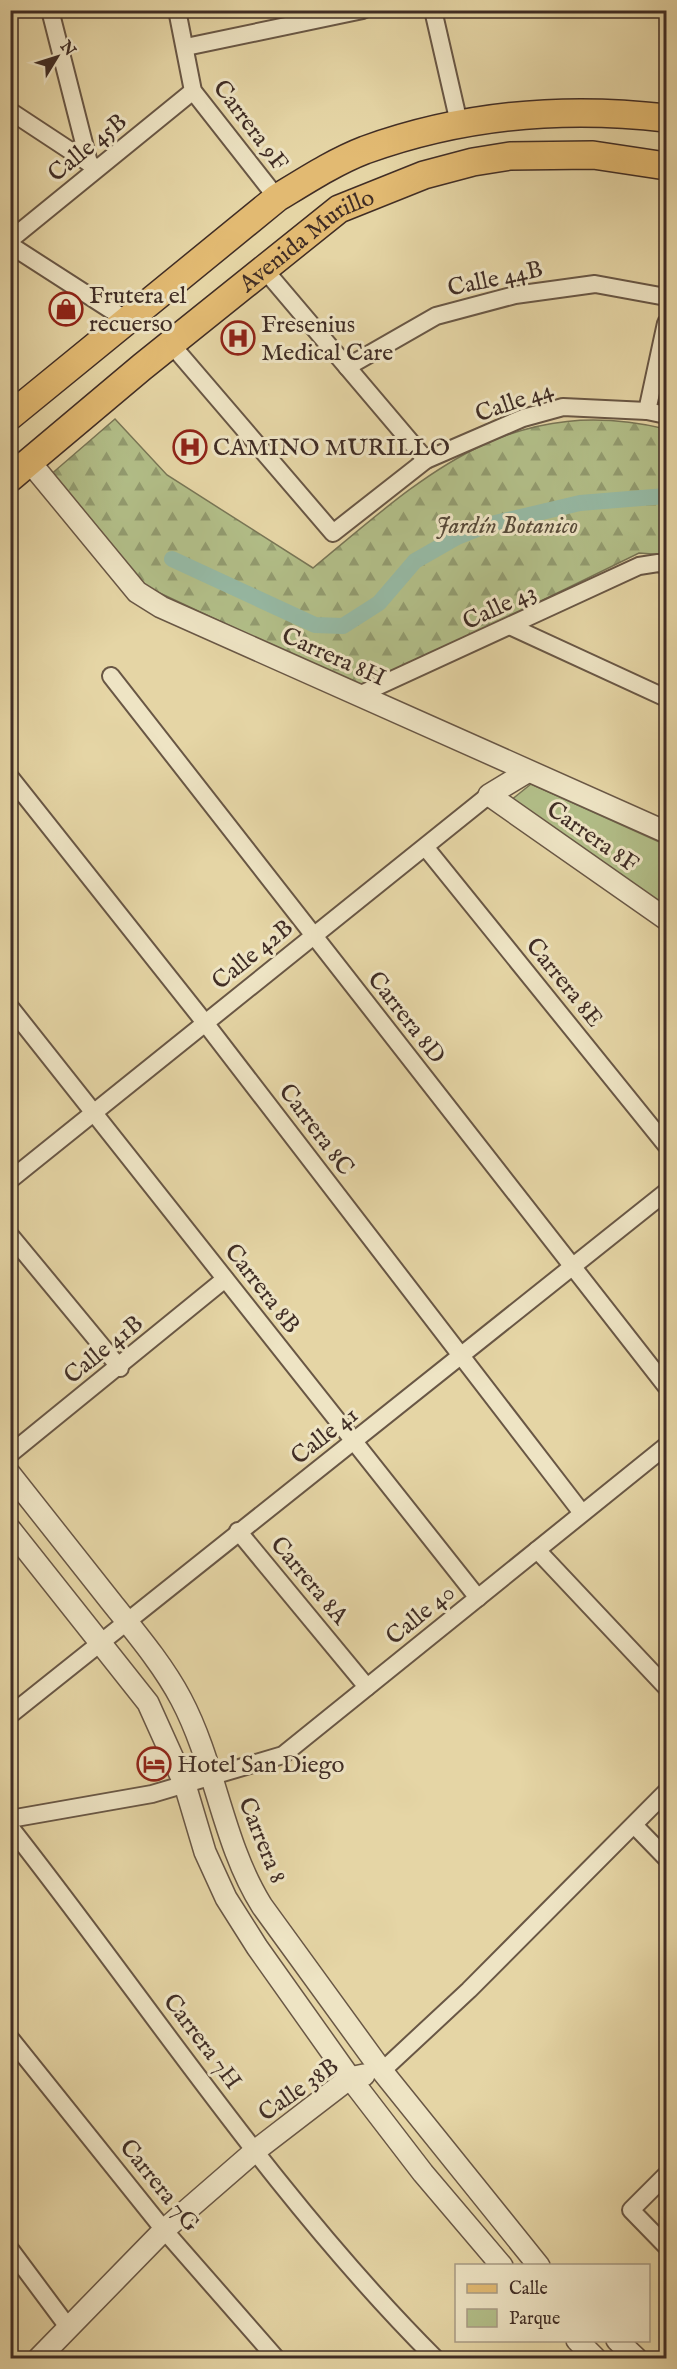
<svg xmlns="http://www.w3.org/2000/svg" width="677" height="2369" viewBox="0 0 677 2369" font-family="'IM FELL English',serif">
  <defs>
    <pattern id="forest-firs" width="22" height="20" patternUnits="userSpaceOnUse" patternTransform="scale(1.5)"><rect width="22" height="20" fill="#b2be88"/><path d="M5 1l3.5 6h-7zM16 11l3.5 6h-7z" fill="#929b6f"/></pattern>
  </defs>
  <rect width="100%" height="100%" fill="#e5d5a5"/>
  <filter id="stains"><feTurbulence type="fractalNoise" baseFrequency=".00333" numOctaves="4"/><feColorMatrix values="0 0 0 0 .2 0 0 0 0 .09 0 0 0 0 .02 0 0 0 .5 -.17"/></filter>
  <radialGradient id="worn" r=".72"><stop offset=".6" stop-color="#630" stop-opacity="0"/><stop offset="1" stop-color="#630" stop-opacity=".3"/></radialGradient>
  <!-- forest -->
  <path fill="url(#forest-firs)" stroke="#797656" stroke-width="1.5" d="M115,419L167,475L313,568C424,476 509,392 666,429V555L639,553L363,688L149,588L131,573L49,476Z"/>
  <!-- park -->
  <polygon fill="#b2be88" stroke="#797656" stroke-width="1.5" points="531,784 666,845 666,911 510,801"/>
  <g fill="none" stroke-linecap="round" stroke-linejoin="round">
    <!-- canal -->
    <polyline stroke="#96b9a4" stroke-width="16" points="172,559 315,625 343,626 379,603 415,561 457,537 487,525 580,503 666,496"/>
    <!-- minor casing -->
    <g stroke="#695745" stroke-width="20">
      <g id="minor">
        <polyline points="50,10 89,163"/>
        <polyline points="177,10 193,91 277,198"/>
        <polyline points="433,10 459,123"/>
        <polyline points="186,47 363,10"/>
        <polyline points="10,111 92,165"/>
        <polyline points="10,240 193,91"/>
        <polyline points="10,245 125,319"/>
        <polyline points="264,269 426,460"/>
        <polyline points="171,344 333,533 426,460 523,418 563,407 647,411 666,415"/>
        <polyline points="347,367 436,316 515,295 595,284 666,297"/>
        <polyline points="647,411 666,323"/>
        <polyline points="512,627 666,698"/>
        <polyline points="111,676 666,1386"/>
        <polyline points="359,695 639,566 658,563 666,565"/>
        <polyline points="10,777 206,1024 582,1513"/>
        <polyline points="426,848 666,1145"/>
        <polyline points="10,1007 478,1598"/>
        <polyline points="10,1180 489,795"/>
        <polyline points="10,1235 120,1368"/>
        <polyline points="10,1454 225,1279"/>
        <polyline points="238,1531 367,1687"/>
        <polyline points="537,1550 666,1687"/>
        <polyline points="10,1715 666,1192"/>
        <polyline points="10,1819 152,1794 283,1755 666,1446"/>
        <polyline points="634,1825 666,1858"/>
        <path d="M10,1827C150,2005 275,2198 435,2358"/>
        <polyline points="10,2038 164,2230 276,2358"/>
        <polyline points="382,2071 469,1990 666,1792"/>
        <polyline points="666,2175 631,2210 666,2246"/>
        <polyline points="10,2249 68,2327"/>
      </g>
    </g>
    <!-- tertiary casing -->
    <g stroke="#695745" stroke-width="24">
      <g id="tertiary">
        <polyline points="29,461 137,592 161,607 666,832"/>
        <polyline points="527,772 489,795 666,919"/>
        <path d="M10,1474C44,1517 78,1560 112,1603C136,1633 163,1665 181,1699C216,1765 222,1842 262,1906L382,2071L539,2266"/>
        <polyline points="10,1529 148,1703 185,1785 205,1852 226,1898 257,1947 350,2078 423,2173 502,2266"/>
        <polyline points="577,2340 595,2358"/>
        <polyline points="617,2340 636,2358"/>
        <polyline points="39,2358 164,2230 255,2151 350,2078 364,2075"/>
      </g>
    </g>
    <!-- primary casing -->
    <g stroke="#402d25" stroke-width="30">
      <g id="primary">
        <path d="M10,416L277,198C305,181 334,162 365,150C462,115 564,106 666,118"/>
        <path id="s1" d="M10,478L142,367L339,209L424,175L473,162L510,156L593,155L666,166"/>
      </g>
    </g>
    <!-- minor -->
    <use href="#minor" stroke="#eee4c4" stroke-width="16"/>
    <!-- tertiary -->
    <use href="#tertiary" stroke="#eee4c4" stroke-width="21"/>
    <!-- primary -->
    <use href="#primary" stroke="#e2ba72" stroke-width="27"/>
  </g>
  <!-- icons -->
  <defs>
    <g id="shop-ring" transform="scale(1.725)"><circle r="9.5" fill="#eee4c4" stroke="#8f2418" stroke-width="1.5"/><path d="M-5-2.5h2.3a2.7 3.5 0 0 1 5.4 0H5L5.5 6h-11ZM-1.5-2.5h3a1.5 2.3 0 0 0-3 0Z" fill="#8f2418"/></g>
    <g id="hospital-ring" transform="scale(1.725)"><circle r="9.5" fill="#eee4c4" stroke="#8f2418" stroke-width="1.5"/><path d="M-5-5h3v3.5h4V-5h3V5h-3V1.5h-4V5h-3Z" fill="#8f2418"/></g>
    <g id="hotel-ring" transform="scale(1.725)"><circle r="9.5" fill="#eee4c4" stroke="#8f2418" stroke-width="1.5"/><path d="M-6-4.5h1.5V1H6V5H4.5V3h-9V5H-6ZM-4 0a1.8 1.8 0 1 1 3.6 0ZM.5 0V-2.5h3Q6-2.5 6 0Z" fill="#8f2418"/></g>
  </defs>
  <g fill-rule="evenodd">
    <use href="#shop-ring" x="66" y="309"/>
    <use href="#hospital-ring" x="238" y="338"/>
    <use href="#hospital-ring" x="190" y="447"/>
    <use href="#hotel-ring" x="154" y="1764"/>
  </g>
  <g text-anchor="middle" stroke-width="6" stroke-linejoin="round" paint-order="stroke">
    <!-- street labels -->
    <g font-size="24" fill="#402d25" stroke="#eee4c4">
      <text transform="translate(251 125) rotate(53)" y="8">Carrera 9F</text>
      <text transform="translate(87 147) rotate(-39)" y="8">Calle 45B</text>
      <text dy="8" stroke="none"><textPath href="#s1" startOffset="381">Avenida Murillo</textPath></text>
      <text transform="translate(495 278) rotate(-12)" y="8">Calle 44B</text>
      <text transform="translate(514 401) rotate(-19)" y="8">Calle 44</text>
      <text transform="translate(499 606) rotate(-25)" y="8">Calle 43</text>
      <text transform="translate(334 656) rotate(24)" y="8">Carrera 8H</text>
      <text transform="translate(593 836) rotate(35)" y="8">Carrera 8F</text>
      <text transform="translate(252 954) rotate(-39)" y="8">Calle 42B</text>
      <text transform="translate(565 982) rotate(51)" y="8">Carrera 8E</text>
      <text transform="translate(407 1017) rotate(52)" y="8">Carrera 8D</text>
      <text transform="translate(317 1129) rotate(53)" y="8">Carrera 8C</text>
      <text transform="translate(263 1288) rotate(52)" y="8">Carrera 8B</text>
      <text transform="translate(103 1349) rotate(-39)" y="8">Calle 41B</text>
      <text transform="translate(324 1435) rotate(-38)" y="8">Calle 41</text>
      <text transform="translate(310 1580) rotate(50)" y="8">Carrera 8A</text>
      <text transform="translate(420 1614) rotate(-39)" y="8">Calle 40</text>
      <text transform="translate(263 1840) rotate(68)" y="8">Carrera 8</text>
      <text transform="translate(203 2041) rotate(53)" y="8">Carrera 7H</text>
      <text transform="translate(298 2089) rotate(-35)" y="8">Calle 38B</text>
      <text transform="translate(160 2185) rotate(51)" y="8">Carrera 7G</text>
    </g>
    <!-- poi labels -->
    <g font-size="24" fill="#402d25" stroke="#eee4c4" text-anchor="start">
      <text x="89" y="303">Frutera el<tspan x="89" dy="28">recuerso</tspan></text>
      <text x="261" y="332">Fresenius<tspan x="261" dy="28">Medical Care</tspan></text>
      <text x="213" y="455">CAMINO MURILLO</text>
      <text x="177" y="1772">Hotel San Diego</text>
    </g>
    <!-- park labels -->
    <g font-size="24" font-style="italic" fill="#574a39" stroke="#eee4c4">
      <text x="507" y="533">Jardín Botanico</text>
    </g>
  </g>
  <!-- margin -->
  <rect width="677" height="2369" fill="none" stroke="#e5d5a5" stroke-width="36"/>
  <rect x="12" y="12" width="653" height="2345" fill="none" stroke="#402d25" stroke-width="3"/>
  <rect x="18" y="18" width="641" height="2333" fill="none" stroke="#402d25" stroke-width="1.5"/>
  <!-- legend -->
  <rect x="455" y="2264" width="195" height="78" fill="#eee4c4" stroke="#a89b84" stroke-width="1.5"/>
  <rect x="467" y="2284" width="30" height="9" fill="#e2ba72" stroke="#a89b84" stroke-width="1.5"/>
  <text x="509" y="2294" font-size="18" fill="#402d25">Calle</text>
  <rect x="467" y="2309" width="30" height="18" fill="#b2be88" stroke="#a89b84" stroke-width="1.5"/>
  <text x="509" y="2324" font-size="18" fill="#402d25">Parque</text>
  <!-- north arrow -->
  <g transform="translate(57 57) rotate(52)" stroke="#eee4c4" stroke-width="4.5" paint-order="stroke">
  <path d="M0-4.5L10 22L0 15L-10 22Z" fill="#402d25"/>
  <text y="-9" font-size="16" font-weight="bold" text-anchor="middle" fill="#402d25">N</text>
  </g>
  <rect width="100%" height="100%" filter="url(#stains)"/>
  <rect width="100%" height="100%" fill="url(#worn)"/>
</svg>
